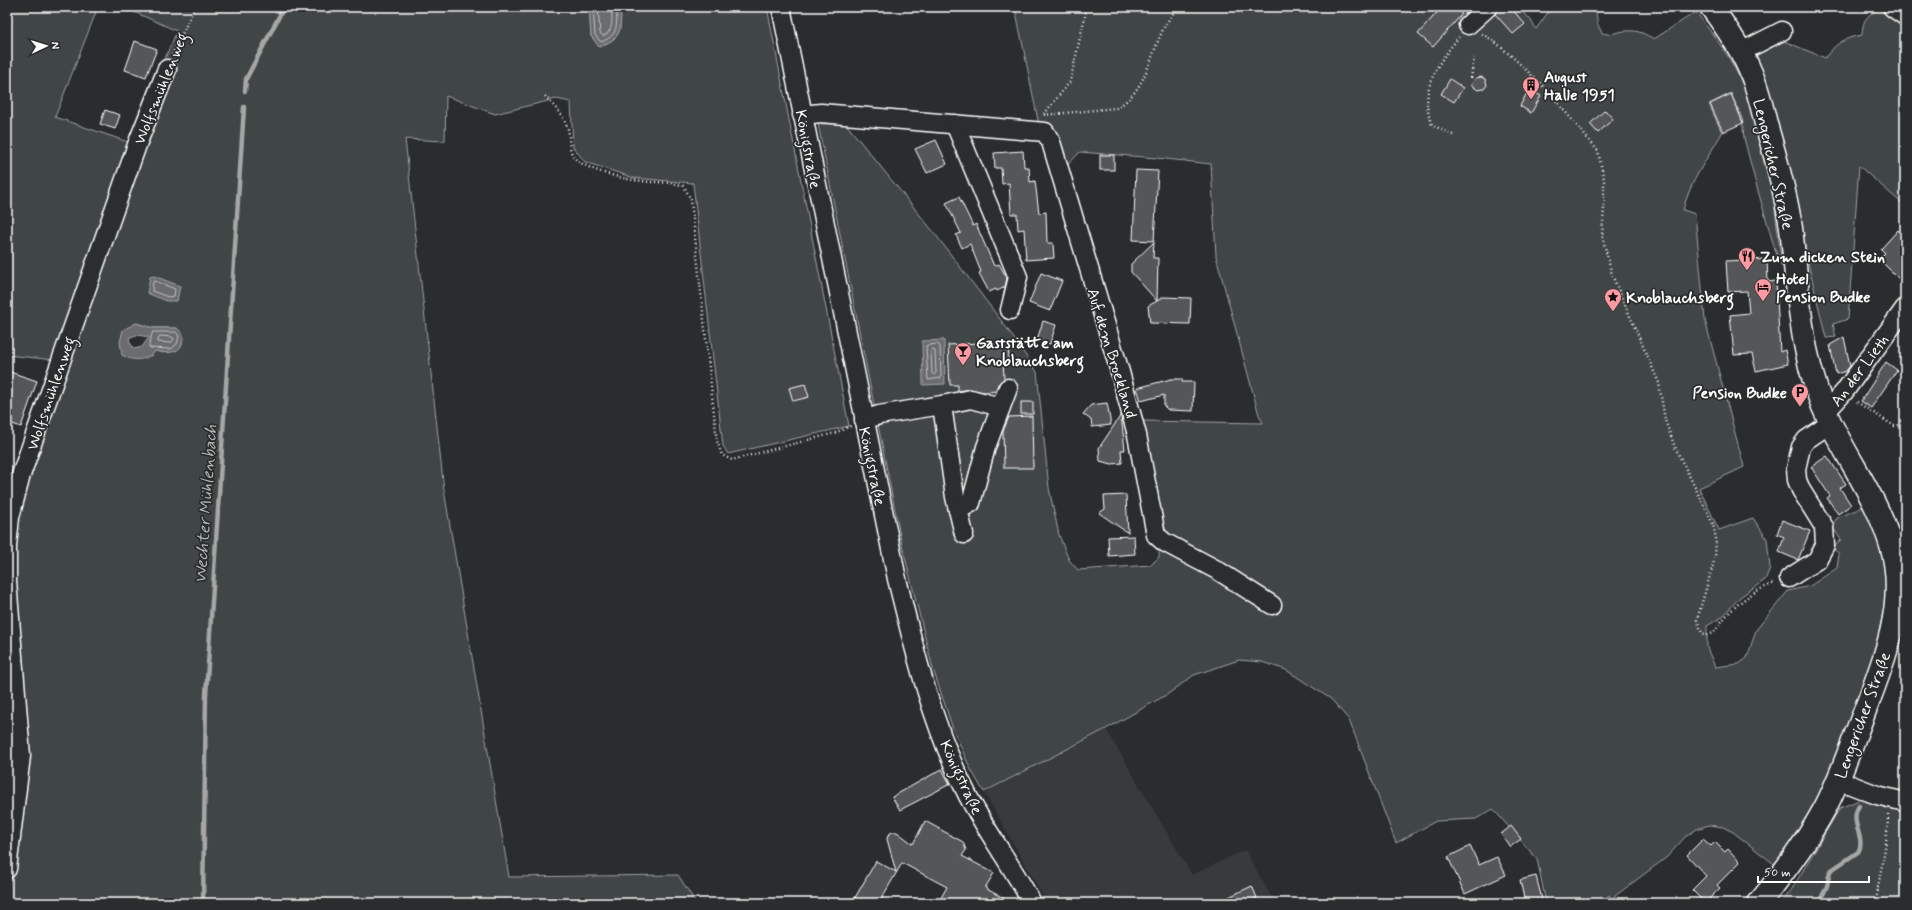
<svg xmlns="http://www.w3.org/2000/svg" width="1912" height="910" viewBox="0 0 1912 910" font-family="Mynerve,sans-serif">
  <rect width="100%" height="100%" fill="#2a2d2e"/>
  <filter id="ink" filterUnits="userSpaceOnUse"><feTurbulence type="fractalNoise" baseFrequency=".025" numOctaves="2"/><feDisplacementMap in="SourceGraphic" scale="8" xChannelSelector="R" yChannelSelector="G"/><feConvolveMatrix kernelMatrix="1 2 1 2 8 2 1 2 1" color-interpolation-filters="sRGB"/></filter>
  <g filter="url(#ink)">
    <!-- built -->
    <polygon fill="#373a3b" points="1106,729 1192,875 1245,850 1275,903 1047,903 984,792"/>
    <!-- green -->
    <g fill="#414445" stroke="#a0a2a2" fill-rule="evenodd">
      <polygon points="7,7 98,7 55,117 131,143 55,360 7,355"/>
      <path d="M123,7H589L591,36L600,47C623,36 620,32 621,7H767L849,426L728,454L723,446L693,183L634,178L585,162L573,147L571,102L556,99L495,114L446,96L445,141L405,139L444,490L509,877L678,875L696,903H7L27,730L13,575L14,525L163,63L177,31ZM136,323L153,328H177L164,353L155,351L151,356L122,355Z"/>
      <path d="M1015,7H1517L1530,19L1536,29L1552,7H1595L1598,25L1602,33C1612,36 1617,31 1627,31C1638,30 1645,34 1654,39L1696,12C1709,30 1724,48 1734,67C1767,127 1774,200 1782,267L1775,250L1756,184L1744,138L1742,118L1731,93L1709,104L1722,133C1708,158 1690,181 1683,210L1695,214L1705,320L1744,467L1699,488L1719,530L1753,518L1767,539L1770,568L1765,580L1740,597L1722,617L1707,626V648L1715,667L1739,664L1747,658L1756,630L1788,591L1810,586L1837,568L1839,554L1833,548L1841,540L1832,526L1837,518L1863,507L1875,530L1888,568L1885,603L1878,636L1864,692L1820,805L1774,864L1733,832L1723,827L1709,825L1697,829L1685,837L1667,857L1611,899L1609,895L1600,903H1546L1537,859L1493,809L1476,819L1436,821L1396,843L1349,720L1331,699L1286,670L1262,662L1239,660L1194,675L1168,694L1106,729L984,792L971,770L953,729L933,669L902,545L818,124H846L932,230L1006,327L1037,372L1049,488L1059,535L1069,560L1078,570L1151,565L1159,557L1161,524L1142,421L1263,423L1259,415L1216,256L1211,164L1157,158L1080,152L1054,179L1042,140Z"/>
      <path d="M1882,8L1893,11L1905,19V206L1859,166L1848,319L1833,324L1836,337L1826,338L1801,233L1754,53L1773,43L1784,41L1825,58C1836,43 1844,38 1862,35C1863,18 1867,15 1882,8Z"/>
      <polygon points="1859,800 1905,812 1905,903 1781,903 1792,889 1840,808"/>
    </g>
    <!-- water -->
    <g fill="#6a6c6d" stroke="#a6a7a7" fill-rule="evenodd">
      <path d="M589,7H621C620,32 623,36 599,47L591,36Z"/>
      <polygon points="154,276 180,286 177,301 167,301 147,293 150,277"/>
      <path d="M136,323L153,328H177L183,334C184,354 171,354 155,351C146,361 133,362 122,355L120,342L123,330ZM137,335L149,337L142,347L134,349L129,341L130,337Z"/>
      <polygon points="944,340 945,384 923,385 922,341"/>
    </g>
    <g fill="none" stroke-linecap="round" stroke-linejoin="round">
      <!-- shore -->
      <g stroke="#c3c4c5" stroke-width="1">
        <path d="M593,7L595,35L601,42C620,35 616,24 617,7"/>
        <path d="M598,7L600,33L603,36C615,31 611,18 612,7"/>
        <polygon points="155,281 175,289 174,296 168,297 152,291 153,282"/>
        <polygon points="153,332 176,332 179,336 177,344 171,349 150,348 149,346"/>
        <polygon points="160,336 172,337 174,339 171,343 158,342"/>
        <polygon points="938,344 940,346 941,378 928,380 926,346"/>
        <polygon points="933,349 935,351 936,373 934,375 932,373 931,352"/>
      </g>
      <!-- stream -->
      <g stroke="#a6a7a7" stroke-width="4.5">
        <polyline points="245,91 246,79 284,7"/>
        <polyline points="203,903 206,695 244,107"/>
        <path d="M1819,903L1827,886L1830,871L1858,852C1867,838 1848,822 1859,806"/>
      </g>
    </g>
    <!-- building -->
    <g fill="#555758" stroke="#fff">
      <polygon points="1442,7 1454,7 1462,14 1433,47 1418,34"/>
      <polygon points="1498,7 1510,7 1525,24 1513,34 1495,14"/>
      <polygon points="135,41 157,49 146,77 125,70"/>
      <polygon points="1481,77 1485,79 1487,85 1484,89 1478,90 1471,85 1476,78"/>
      <polygon points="1450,79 1463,88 1454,102 1441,94"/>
      <polygon points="1529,89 1541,96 1531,113 1520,106"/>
      <polygon points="1731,94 1743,123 1723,132 1710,104"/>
      <polygon points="105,110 120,115 115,129 100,124"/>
      <polygon points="1605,110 1613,119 1598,133 1590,124"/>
      <polygon points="936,140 947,164 927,173 915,149"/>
      <polygon points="1023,151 1024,167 1029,167 1030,182 1035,181 1039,213 1046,212 1047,243 1053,243 1054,258 1026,260 1024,229 1018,230 1017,214 1011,214 1009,183 1002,184 1001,168 995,168 994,153"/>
      <rect x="1100" y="155" width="14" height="15"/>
      <polygon points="1136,170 1158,171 1154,241 1133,240"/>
      <polygon points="959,197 973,226 976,224 994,266 999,264 1007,278 1005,287 997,291 996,289 989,292 979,273 981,272 970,244 962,248 956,235 961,233 946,203"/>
      <polygon points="1898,230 1905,237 1905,273 1899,279 1879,259 1885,253 1881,249"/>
      <polygon points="1154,242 1153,258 1158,258 1157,301 1163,297 1191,298 1190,324 1150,323 1148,306 1157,301 1131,272 1131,264"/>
      <polygon points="1767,259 1768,282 1776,281 1780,352 1785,350 1788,364 1756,371 1752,354 1734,355 1730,315 1749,313 1747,291 1728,292 1726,261"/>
      <polygon points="1041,273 1062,281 1050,311 1029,303"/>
      <polygon points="1043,321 1056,325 1050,344 1037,340"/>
      <polygon points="1844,337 1850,366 1846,371 1836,374 1830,345"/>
      <polygon points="978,343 1008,343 1009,359 1003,360 1004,379 998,384 996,391 984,392 969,389 958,391 958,385 950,385 948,345"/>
      <polygon points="1886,362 1897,370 1871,408 1861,401"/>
      <polygon points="7,371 37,381 21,427 7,422"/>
      <polygon points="1171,379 1182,379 1182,382 1194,382 1193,411 1168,410 1164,406 1164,395 1141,401 1137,388"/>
      <polygon points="805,384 809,397 793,401 789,388"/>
      <rect x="1021" y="402" width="12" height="12"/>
      <polygon points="1107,403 1111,425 1092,427 1091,420 1083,414 1091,405"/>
      <polygon points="1121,415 1125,450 1121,450 1122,463 1112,464 1100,461 1099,448"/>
      <polygon points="1032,416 1033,468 1004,468 1003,431 1009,417"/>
      <polygon points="1827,456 1846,484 1840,488 1851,505 1838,514 1827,498 1830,496 1811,467"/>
      <polygon points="1126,495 1128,533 1099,513 1105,509 1104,496"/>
      <polygon points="1782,520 1810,531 1798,560 1779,552 1784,537 1777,534"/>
      <polygon points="1134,536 1135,554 1109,556 1108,537"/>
      <polygon points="942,769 950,784 900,810 892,797"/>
      <polygon points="925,821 963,842 966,850 962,856 994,873 985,888 1012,903 938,903 947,887 902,863 879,903 852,903 876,861 896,872 887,839 888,835 892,832 897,832 913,844"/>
      <polygon points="1511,826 1521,839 1510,847 1501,834"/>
      <polygon points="1703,839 1711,846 1715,842 1725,852 1728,849 1740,862 1717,885 1720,888 1705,903 1692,890 1706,876 1687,855"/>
      <polygon points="1470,846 1479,865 1497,857 1506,875 1465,894 1448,857"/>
      <polygon points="1536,876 1543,903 1525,903 1520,880"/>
      <polygon points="1252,886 1257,898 1246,903 1216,903"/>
    </g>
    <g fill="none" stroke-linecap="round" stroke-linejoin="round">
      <!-- minor casing -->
      <g stroke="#fff" stroke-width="21">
        <g id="minor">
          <path d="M781,7L897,579C915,653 933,728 968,796C987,832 1012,866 1032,903"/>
          <polyline points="1892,7 1905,16"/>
          <polyline points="1468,25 1488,7"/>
          <polyline points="1741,52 1782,31"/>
          <polyline points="802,115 821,113 1045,132 1051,142 1120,372 1137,435 1156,535 1164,542 1217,570 1272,605"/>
          <polyline points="955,124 1018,277 1010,310"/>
          <polyline points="942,405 971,399 1000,407"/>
          <polyline points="1826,412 1844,392 1905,308"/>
          <polyline points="864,420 879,415 942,405 955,497 964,534"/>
          <polyline points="958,510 971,503 986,447 1008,388"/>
          <polyline points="1789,578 1817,560 1825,545 1824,527 1801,490 1797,480 1796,469 1801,447 1806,440 1831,423"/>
          <polyline points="1838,780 1877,795 1905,802"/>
          <polyline points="7,869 21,756 7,581 7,546 10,517 21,475 138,142 167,69"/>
        </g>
      </g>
      <!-- major casing -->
      <g stroke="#fff" stroke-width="25">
        <path id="major" d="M1711,7C1726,27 1742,50 1751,73C1758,89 1762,107 1766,124C1776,158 1786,193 1791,228C1796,269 1798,309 1806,349C1811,374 1819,400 1830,422C1851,465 1879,502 1892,549C1909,609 1878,676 1857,731C1847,757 1838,783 1825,808C1807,841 1783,874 1759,903"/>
      </g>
      <!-- path -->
      <g stroke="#fff" stroke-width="2.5" stroke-dasharray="1 3" stroke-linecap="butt">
        <path d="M1482,34L1494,41L1518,62L1548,91L1598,151L1604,179V208L1602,235L1612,275L1659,383L1665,420L1675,447L1713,524L1716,539L1715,558L1697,620L1702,633L1707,635L1714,633C1727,610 1751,591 1775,583"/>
        <polyline points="172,55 195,7"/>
        <polyline points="1471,78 1474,58"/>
        <path d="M545,96C554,106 564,116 568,129C570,137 568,148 573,156C581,169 626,180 641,181C656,183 669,181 684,186L691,200L717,441L722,455L732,460L835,433L851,426"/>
        <polyline points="1044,114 1070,82 1087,7"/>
        <path d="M1044,115L1116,108C1144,93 1149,61 1161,34C1165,24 1172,16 1177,7"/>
        <path d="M1453,135L1432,125C1418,91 1437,64 1459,37"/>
        <polyline points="1857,402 1894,426 1905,424"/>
        <path d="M1876,903C1879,873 1888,845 1888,815"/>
      </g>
      <!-- minor -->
      <use href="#minor" stroke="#2a2d2e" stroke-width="18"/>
      <!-- major -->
      <use href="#major" stroke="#2a2d2e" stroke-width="22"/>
    </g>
  </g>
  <!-- icons -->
  <defs>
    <g id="building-pin" transform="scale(0.9)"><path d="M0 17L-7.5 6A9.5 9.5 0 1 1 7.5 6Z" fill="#ff9aa2" stroke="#2a2d2e"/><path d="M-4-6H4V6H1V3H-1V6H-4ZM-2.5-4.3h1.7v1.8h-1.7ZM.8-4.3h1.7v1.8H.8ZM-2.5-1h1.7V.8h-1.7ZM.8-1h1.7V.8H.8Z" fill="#111"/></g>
    <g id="restaurant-pin" transform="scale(0.9)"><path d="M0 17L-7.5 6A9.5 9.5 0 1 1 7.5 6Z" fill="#ff9aa2" stroke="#2a2d2e"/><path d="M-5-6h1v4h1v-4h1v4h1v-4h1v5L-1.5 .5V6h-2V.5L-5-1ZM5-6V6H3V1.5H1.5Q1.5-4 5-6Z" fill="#111"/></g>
    <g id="hotel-pin" transform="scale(0.9)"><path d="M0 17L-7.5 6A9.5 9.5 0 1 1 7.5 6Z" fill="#ff9aa2" stroke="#2a2d2e"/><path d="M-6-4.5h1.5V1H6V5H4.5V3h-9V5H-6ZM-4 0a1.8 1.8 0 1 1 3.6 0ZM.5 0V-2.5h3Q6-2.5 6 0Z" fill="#111"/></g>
    <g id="sight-pin" transform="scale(0.9)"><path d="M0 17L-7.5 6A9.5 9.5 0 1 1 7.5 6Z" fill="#ff9aa2" stroke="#2a2d2e"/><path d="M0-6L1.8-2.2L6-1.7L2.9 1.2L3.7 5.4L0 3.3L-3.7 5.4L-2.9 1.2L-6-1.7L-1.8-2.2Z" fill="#111"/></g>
    <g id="bar-pin" transform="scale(0.9)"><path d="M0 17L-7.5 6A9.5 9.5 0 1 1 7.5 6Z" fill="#ff9aa2" stroke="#2a2d2e"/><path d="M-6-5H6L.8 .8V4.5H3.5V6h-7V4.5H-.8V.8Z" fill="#111"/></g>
    <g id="parking-pin" transform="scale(0.9)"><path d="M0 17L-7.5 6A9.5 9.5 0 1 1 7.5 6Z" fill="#ff9aa2" stroke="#2a2d2e"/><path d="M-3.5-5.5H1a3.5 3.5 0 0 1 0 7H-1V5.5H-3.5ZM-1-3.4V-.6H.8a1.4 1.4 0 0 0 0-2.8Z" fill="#111"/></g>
  </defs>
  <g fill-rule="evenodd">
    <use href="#building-pin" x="1531" y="85"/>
    <use href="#restaurant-pin" x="1747" y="256"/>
    <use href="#hotel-pin" x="1763" y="287"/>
    <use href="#sight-pin" x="1613" y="297"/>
    <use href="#bar-pin" x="963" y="351"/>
    <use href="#parking-pin" x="1800" y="392"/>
  </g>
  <g text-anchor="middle" stroke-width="3.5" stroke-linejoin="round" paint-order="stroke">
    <!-- poi labels -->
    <g font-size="16" font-weight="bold" fill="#fff" stroke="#2a2d2e" text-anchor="start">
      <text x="1544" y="82">August<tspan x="1544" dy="18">Halle 1951</tspan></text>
      <text x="1760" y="262">Zum dicken Stein</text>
      <text x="1776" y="284">Hotel<tspan x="1776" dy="18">Pension Budke</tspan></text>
      <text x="1626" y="303">Knoblauchsberg</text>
      <text x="976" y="348">Gaststätte am<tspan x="976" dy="18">Knoblauchsberg</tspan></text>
      <text x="1787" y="398" text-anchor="end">Pension Budke</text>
    </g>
    <!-- street labels -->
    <g font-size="16" fill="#fff" stroke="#2a2d2e">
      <text transform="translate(160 88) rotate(-68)" y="6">Wolfsmühlenweg</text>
      <text transform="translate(809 149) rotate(79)" y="6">Königstraße</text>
      <text transform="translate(1774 164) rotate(77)" y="6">Lengericher Straße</text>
      <text transform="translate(1113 353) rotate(73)" y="6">Auf dem Broekland</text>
      <text transform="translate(1859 370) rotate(-53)" y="6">An der Lieth</text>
      <text transform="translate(50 393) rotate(-71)" y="6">Wolfsmühlenweg</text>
      <text transform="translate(873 466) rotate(78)" y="6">Königstraße</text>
      <text transform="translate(1862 715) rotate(-70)" y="6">Lengericher Straße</text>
      <text transform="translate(962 777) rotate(65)" y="6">Königstraße</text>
    </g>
    <!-- water labels -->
    <g font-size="17" font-style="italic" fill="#b4b6b6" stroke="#2a2d2e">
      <text transform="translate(205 504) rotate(-86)" y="6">Wechter Mühlenbach</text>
    </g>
  </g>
  <!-- margin -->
  <rect width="1912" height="910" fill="none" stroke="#2a2d2e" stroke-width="24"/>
  <rect x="12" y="12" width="1888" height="886" fill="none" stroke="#fff" stroke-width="1.5" filter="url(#ink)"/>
  <!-- north arrow -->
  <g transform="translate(46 46) rotate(86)" stroke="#2a2d2e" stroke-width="3" paint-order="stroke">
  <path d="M0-3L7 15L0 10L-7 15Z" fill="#ffffff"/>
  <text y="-6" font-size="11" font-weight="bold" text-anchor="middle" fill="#ffffff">N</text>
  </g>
  <!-- scale -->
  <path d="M1758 876v6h111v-6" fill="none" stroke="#ffffff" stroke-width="2"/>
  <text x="1764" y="876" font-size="12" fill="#ffffff" stroke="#2a2d2e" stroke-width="3" paint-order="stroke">50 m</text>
</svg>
